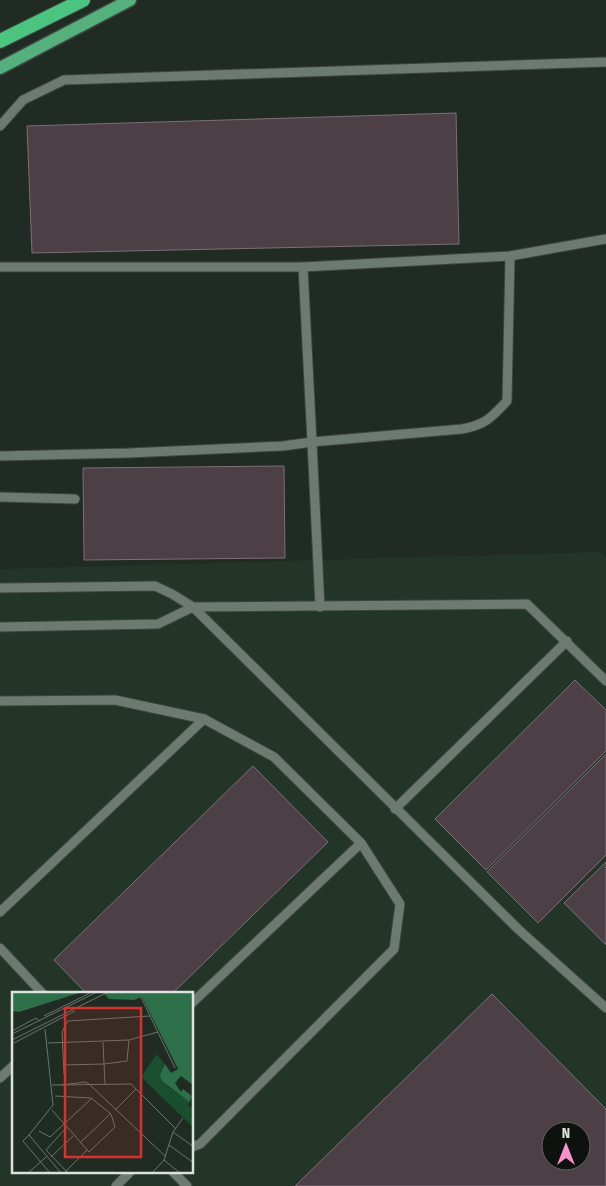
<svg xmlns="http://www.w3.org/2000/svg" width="606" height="1186" viewBox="0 0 606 1186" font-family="'Fira Sans Condensed',sans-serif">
  <rect width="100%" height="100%" fill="#1f2b23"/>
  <!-- built -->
  <path fill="#233428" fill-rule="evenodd" d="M600,552L606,558V1186H0V569ZM14,994H192V1172H14ZM551,1131H581V1161H551Z"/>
  <!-- building -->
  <g fill="#4c3f46" stroke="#7d6f76" fill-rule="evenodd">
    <polygon points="456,113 459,244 32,253 27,126"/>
    <polygon points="284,466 285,558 84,560 83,468"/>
    <polygon points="575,680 606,710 606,751 486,870 435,819"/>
    <polygon points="606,754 606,855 538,923 487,872"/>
    <polygon points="253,766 328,842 172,994 87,994 54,960"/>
    <polygon points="606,862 606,945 564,903"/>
    <path d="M492,994L606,1109V1186H295ZM551,1131H581V1161H551Z"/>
  </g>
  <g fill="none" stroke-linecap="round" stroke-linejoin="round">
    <!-- service casing -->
    <g stroke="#3c453e" stroke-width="11">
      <g id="service">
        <polyline points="0,126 23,100 64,80 606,62"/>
        <polyline points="0,267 303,267 510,256 606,239"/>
        <polyline points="0,456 129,453 283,446 312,442 303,267"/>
        <polyline points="0,497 75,499"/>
        <polyline points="0,588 155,586 172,594 193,607 518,929 606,1008"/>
        <path d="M320,607L312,442L462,429C485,425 491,418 507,401L510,256"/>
        <polyline points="0,627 158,624 193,607 527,604 606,681"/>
        <polyline points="0,701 115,700 204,719 274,757 361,843 400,904 394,949 200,1144 192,1147"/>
        <polyline points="395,809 567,641"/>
        <polyline points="0,912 204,719"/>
        <polyline points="0,948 43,994"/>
        <polyline points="192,1003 361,843"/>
        <polyline points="0,1078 14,1065"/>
        <polyline points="173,1172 187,1186"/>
        <polyline points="116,1186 130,1172"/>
      </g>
    </g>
    <!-- primary casing -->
    <g stroke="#3c453e" stroke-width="15">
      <polyline id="primary" points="0,68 130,0"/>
    </g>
    <!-- trunk casing -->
    <g stroke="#3c453e" stroke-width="16">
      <polyline id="trunk" points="0,41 83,0"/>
    </g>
    <!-- service -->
    <use href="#service" stroke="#6d7a71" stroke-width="9"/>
    <!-- primary -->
    <use href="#primary" stroke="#54b17d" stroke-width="12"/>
    <!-- trunk -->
    <use href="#trunk" stroke="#4cc481" stroke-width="14"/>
  </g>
  <!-- overview -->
  <g transform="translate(12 992)">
    <rect width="181" height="181" fill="#1f2b23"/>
    <path d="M145,62L153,73L154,93L181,113V135L129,85Z" fill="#194e2f"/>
    <path d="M0,1H67L7,20L0,19ZM91,1H181V113L150,89L148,83L153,72L159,81L166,77L130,5L122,8L97,7Z" fill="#2c6f48"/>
    <path d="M169,84L181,93L182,116L176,114L180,104L171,97L169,100L163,91Z" fill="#1f2b23"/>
    <path fill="none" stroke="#6b756e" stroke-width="1" d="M129,5L163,76M32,24L78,1M33,37L41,113L17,143L49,181M0,39L24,26L28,29M0,42L83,1M0,48L94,1M36,51L117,48L146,40M0,52L63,19M51,73L92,72L91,50M52,82L50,40L56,29L138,24M93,92L92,72L115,69L117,48M40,93L119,92L163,136M49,93L73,90L77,92L153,164M40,118L77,160L103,135L99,122L79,106L43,104M103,118L124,97M54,136L34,158L56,181M27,139L38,145L79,107M161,140L182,155M17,143L11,149L38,181M68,151L98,122M157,153L182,171M39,165L61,144M152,168L168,181M54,179L75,158M16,181L34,165M140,181L152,168L161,140L171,126"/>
    <path fill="#d63131" fill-opacity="0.15" stroke="#d63131" stroke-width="2.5" d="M53,16H129V165H53Z"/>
    <rect width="181" height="181" fill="none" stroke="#dce3de" stroke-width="2.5"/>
  </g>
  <!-- north arrow -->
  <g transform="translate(566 1146)"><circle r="24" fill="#0d120e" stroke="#606661"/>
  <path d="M0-4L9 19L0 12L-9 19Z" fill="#f790cd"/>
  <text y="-8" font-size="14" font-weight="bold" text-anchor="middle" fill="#dce3de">N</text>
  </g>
</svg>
